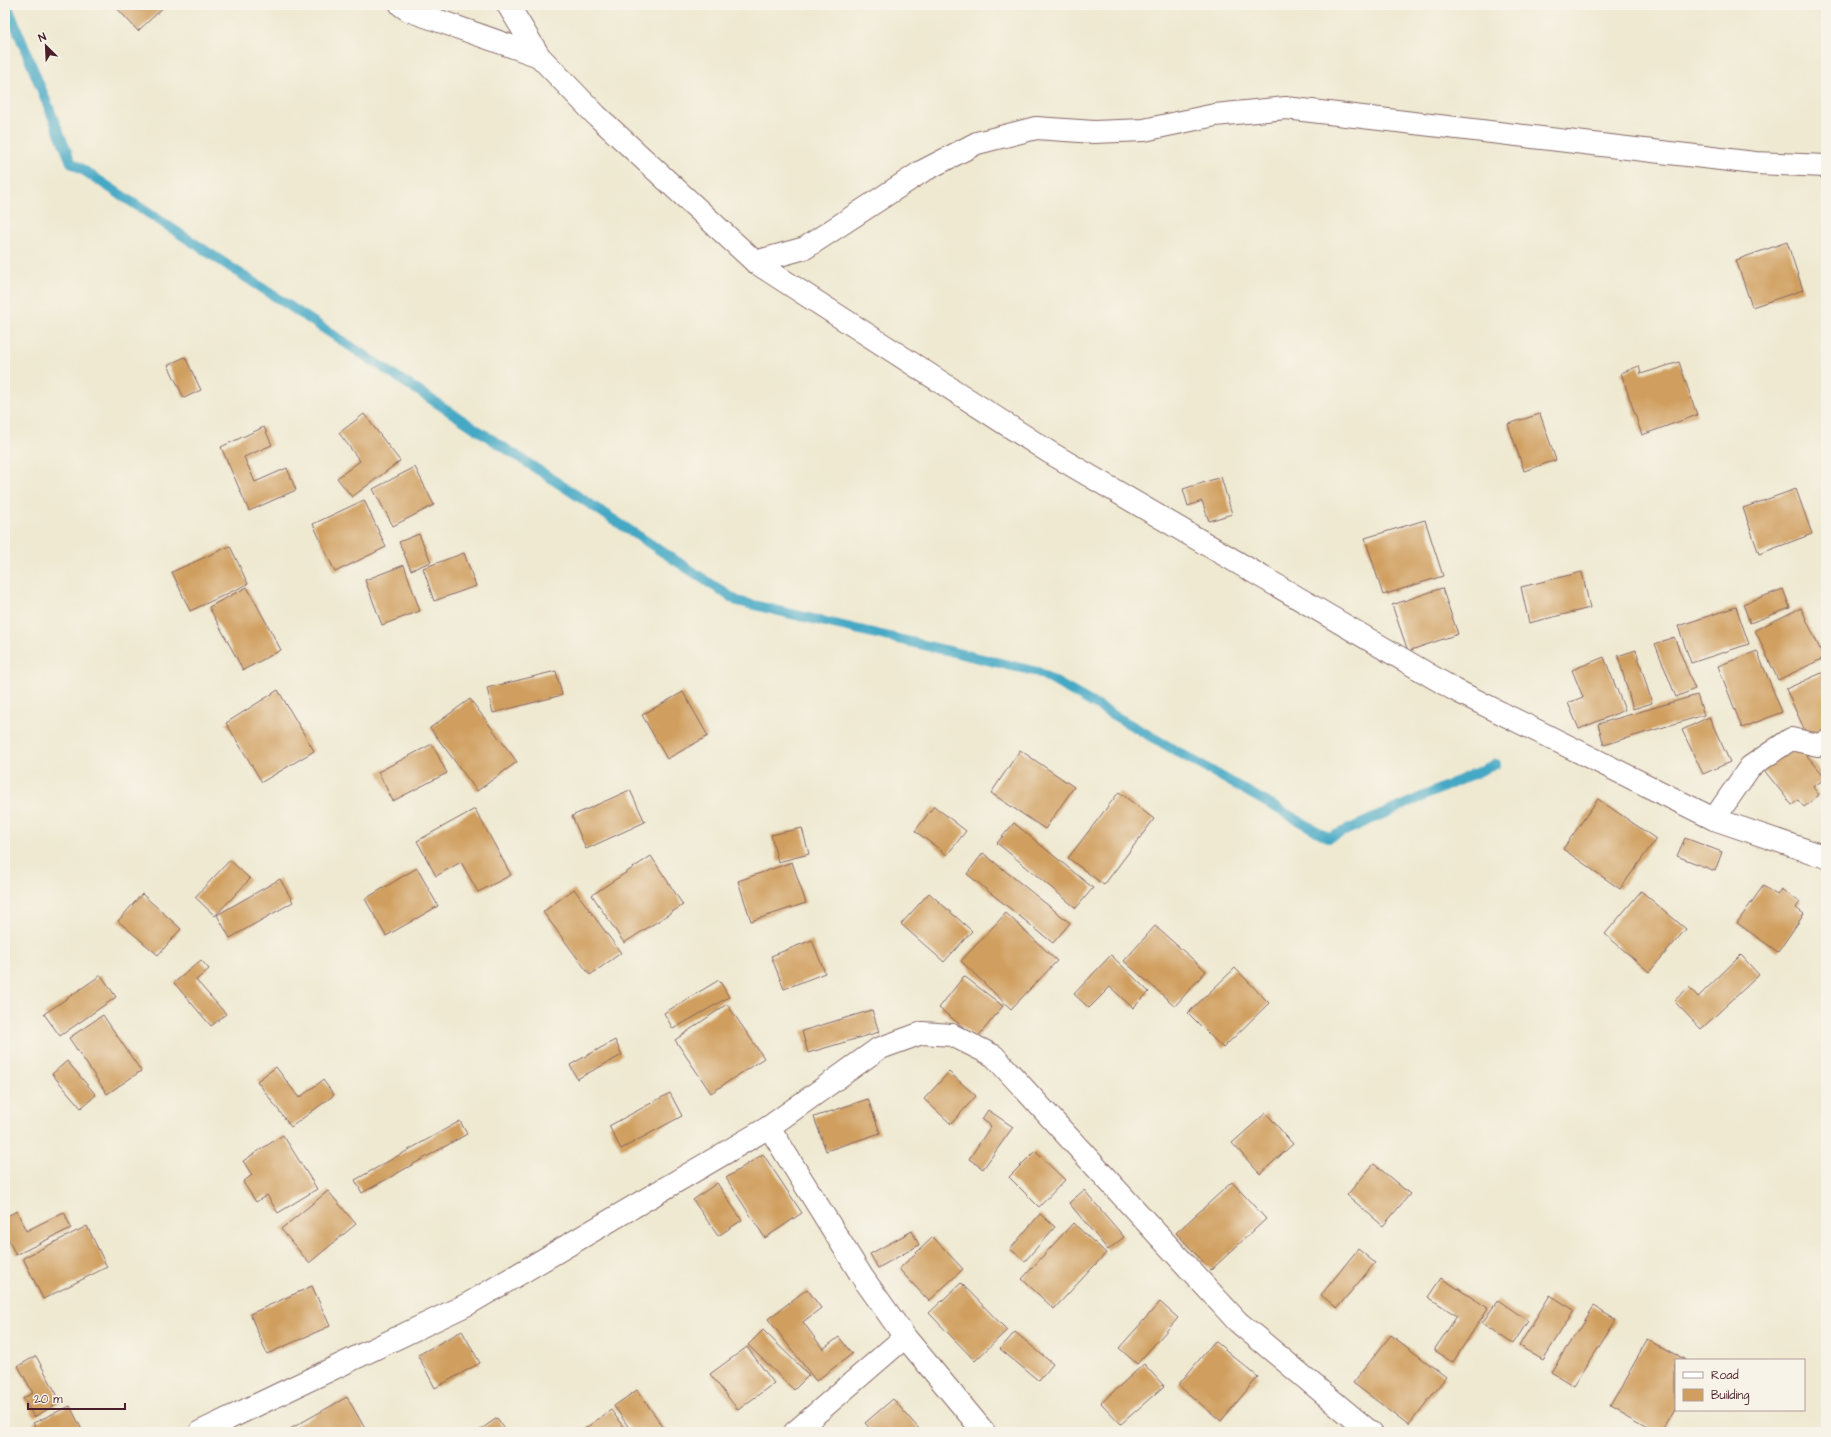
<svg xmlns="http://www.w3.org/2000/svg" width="1831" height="1437" viewBox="0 0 1831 1437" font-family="'Architects Daughter',sans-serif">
  <rect width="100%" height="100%" fill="#f7f3e8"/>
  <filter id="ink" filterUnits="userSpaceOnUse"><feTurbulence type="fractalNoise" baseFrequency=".025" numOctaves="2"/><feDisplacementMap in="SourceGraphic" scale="8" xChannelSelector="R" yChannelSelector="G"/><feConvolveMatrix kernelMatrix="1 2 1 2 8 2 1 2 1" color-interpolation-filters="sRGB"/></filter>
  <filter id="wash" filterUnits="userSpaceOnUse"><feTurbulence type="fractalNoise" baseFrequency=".012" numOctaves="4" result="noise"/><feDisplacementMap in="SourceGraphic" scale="16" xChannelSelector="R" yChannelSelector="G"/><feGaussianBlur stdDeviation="0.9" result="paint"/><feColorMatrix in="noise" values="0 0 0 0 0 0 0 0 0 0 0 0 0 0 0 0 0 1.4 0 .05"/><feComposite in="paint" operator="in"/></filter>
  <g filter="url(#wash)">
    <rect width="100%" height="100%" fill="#efe9d1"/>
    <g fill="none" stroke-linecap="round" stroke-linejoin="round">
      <!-- stream -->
      <polyline stroke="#45a8c5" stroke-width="10" points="7,5 71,162 737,601 1038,672 1329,838 1496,764"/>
    </g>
    <g id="blocks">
      <!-- building -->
      <g fill="#d09f5f">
        <polygon points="114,5 166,5 138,31"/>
        <polygon points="1787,242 1803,290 1752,307 1736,260"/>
        <polygon points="185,357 201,390 184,398 168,365"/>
        <polygon points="1679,362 1697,415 1642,435 1621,373 1639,366 1641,374"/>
        <polygon points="364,414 400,461 352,497 337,478 360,461 339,433"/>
        <polygon points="1540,414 1556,460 1524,471 1508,424"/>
        <polygon points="264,427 272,445 244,457 255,482 287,468 296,490 249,511 221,447"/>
        <polygon points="415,467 434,505 393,526 373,489"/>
        <polygon points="1221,477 1232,514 1209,521 1202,501 1188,506 1183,489"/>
        <polygon points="1796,489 1812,534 1759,554 1743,508"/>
        <polygon points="364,500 386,547 335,572 313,524"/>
        <polygon points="1425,520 1443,576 1383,595 1365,538"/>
        <polygon points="419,534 431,562 411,570 399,542"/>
        <polygon points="230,546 248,584 190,611 172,572"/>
        <polygon points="464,553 476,586 434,601 423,568"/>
        <polygon points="404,565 420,611 382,625 365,580"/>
        <polygon points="1582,572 1590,608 1529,623 1521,587"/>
        <polygon points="247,587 281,650 243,670 209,607"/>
        <polygon points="1442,588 1458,634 1408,651 1392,605"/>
        <polygon points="1783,589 1790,608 1750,623 1743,604"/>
        <polygon points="1736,607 1749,644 1691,663 1678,626"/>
        <polygon points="1801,608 1824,658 1778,680 1755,630"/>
        <polygon points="1674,637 1695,689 1676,697 1655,644"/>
        <polygon points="1636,650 1652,703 1633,709 1618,656"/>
        <polygon points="1757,651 1782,712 1742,728 1718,666"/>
        <polygon points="1604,657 1625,710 1579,729 1568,703 1583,697 1572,670"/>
        <polygon points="556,671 562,695 493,713 487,688"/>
        <polygon points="1826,671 1826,732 1809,740 1786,689"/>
        <polygon points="278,690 314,751 262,782 226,723"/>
        <polygon points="683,692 708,736 667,759 642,715"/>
        <polygon points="1697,695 1704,715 1604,745 1598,724"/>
        <polygon points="470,699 517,762 477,791 430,728"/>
        <polygon points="1709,717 1730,762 1703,774 1682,730"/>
        <polygon points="432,744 447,773 393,801 378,772"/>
        <polygon points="1797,744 1826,778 1813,787 1819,795 1804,807 1798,800 1792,805 1763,769"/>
        <polygon points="1020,750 1074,787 1045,829 991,793"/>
        <polygon points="630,790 645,822 586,849 572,816"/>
        <polygon points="1119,792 1154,819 1104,885 1068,858"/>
        <polygon points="1598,799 1656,839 1620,889 1563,849"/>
        <polygon points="934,806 966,831 947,855 915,831"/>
        <polygon points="475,809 511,875 478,892 461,862 436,876 417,841"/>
        <polygon points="1014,823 1093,888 1076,908 997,843"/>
        <polygon points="802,828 809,854 778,862 771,835"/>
        <polygon points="1685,838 1722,852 1715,871 1677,856"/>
        <polygon points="983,853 1070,923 1053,943 967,874"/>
        <polygon points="651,856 683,905 624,943 592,895"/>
        <polygon points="230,860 250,879 215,916 195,897"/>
        <polygon points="792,862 806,903 751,921 738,881"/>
        <polygon points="417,868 438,906 386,936 365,899"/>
        <polygon points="280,879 293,902 230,938 217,915"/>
        <polygon points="1763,886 1777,895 1781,889 1800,902 1796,908 1804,914 1778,952 1737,923"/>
        <polygon points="574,889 621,953 590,975 543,912"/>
        <polygon points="1641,891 1686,929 1649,972 1605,934"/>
        <polygon points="929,893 972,931 944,962 901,924"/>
        <polygon points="142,894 181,929 158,955 118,921"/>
        <polygon points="1006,913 1057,961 1011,1009 961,961"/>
        <polygon points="1155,926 1206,971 1175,1006 1124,961"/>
        <polygon points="812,940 825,973 784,989 771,956"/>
        <polygon points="1111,955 1149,992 1133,1008 1110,987 1089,1008 1074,994"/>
        <polygon points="1741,955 1759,975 1701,1029 1674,1001 1689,987 1698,997"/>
        <polygon points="201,960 209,969 196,980 226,1014 211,1026 174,983"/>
        <polygon points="1235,968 1269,1003 1223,1048 1188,1013"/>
        <polygon points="101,975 116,997 60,1036 44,1014"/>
        <polygon points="964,976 1003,1006 977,1038 939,1008"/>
        <polygon points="719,980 729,997 673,1029 664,1013"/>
        <polygon points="727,1004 764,1058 711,1093 675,1040"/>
        <polygon points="872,1010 879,1032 808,1053 802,1031"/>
        <polygon points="103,1015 141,1071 107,1094 69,1038"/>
        <polygon points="615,1040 622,1055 577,1079 570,1065"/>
        <polygon points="67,1061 96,1095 81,1108 52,1074"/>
        <polygon points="276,1067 299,1098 323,1080 334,1095 291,1127 257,1081"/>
        <polygon points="949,1072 976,1096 951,1124 924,1099"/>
        <polygon points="670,1093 682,1116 621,1149 609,1126"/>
        <polygon points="868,1099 880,1133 826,1151 814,1117"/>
        <polygon points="988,1110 1013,1127 983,1169 969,1159 991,1126 982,1119"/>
        <polygon points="1266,1113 1293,1144 1260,1174 1232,1143"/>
        <polygon points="460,1121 467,1134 362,1193 355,1180"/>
        <polygon points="283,1135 317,1189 278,1213 267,1195 256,1202 243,1182 252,1175 243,1161"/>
        <polygon points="1035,1151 1065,1180 1039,1207 1009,1177"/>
        <polygon points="763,1154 802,1213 765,1238 726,1178"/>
        <polygon points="1374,1164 1410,1194 1383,1226 1347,1195"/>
        <polygon points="1232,1182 1266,1219 1211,1270 1176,1233"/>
        <polygon points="717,1183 742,1220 718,1236 693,1200"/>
        <polygon points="1084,1190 1124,1237 1108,1250 1069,1203"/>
        <polygon points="328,1191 356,1224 309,1263 281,1229"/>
        <polygon points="17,1211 26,1231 64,1212 71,1228 16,1255 5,1233 5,1217"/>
        <polygon points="1040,1214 1055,1227 1025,1261 1010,1249"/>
        <polygon points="1073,1223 1106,1253 1054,1309 1022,1279"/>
        <polygon points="87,1226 107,1267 43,1299 23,1258"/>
        <polygon points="912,1231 919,1245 878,1268 870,1254"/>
        <polygon points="933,1237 963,1269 929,1301 899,1269"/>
        <polygon points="1358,1249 1375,1263 1337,1308 1321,1295"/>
        <polygon points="1441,1278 1488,1308 1453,1362 1434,1350 1457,1316 1428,1297"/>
        <polygon points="961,1283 1007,1330 975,1361 929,1313"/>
        <polygon points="312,1286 330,1326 267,1354 250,1314"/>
        <polygon points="807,1289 821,1308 803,1322 823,1349 839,1337 852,1354 816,1381 768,1319"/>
        <polygon points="1550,1295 1574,1310 1543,1360 1519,1346"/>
        <polygon points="1498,1300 1528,1321 1513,1344 1482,1323"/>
        <polygon points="1160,1302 1178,1318 1137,1364 1119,1348"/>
        <polygon points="1593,1306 1616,1320 1574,1386 1551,1372"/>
        <polygon points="763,1330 809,1375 794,1390 748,1345"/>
        <polygon points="462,1331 480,1363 435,1388 418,1355"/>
        <polygon points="1015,1332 1053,1364 1039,1381 1000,1349"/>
        <polygon points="1391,1335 1446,1377 1409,1425 1353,1383"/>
        <polygon points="1648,1339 1686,1360 1676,1360 1676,1408 1662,1432 1656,1432 1610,1406"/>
        <polygon points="1215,1341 1258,1377 1221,1421 1178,1385"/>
        <polygon points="747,1347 774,1383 738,1410 710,1374"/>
        <polygon points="36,1356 61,1402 34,1417 23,1398 33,1393 18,1366"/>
        <polygon points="1144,1364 1164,1386 1121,1424 1101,1403"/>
        <polygon points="637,1390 667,1432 632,1432 614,1406"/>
        <polygon points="347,1397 367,1432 292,1432 290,1429"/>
        <polygon points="893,1399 920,1430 918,1432 873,1432 865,1423"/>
        <polygon points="70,1406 83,1432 38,1432 33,1423"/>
        <polygon points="611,1410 627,1432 580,1432"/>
        <polygon points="497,1418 507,1432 477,1432"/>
      </g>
    </g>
  </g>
  <g filter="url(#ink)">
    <use href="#blocks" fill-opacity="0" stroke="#846665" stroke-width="1"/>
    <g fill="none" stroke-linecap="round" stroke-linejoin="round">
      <!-- minor casing -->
      <g stroke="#846665" stroke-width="24">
        <g id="minor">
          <polyline points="401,5 408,10 539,56"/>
          <polyline points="508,5 539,56 596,115 755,262 1049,452 1455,690 1714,819 1826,857"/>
          <polyline points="755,262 805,248 921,172 977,143 1036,128 1094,132 1144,130 1215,115 1286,108 1755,163 1826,166"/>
          <polyline points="1714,819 1750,767 1791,739 1818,745 1826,742"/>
          <polyline points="769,1127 863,1278 905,1337 984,1432"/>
          <polyline points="200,1432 468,1304 769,1127 878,1049 922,1033 952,1035 994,1056 1238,1322 1370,1432"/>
          <polyline points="795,1432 905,1337"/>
        </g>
      </g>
      <!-- minor -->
      <use href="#minor" stroke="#fff" stroke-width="22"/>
    </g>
  </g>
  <!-- margin -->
  <rect width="1831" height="1437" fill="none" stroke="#f7f3e8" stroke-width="20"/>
  <!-- legend -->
  <rect x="1675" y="1359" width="130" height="52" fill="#f7f3e8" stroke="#b29e9c"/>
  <rect x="1683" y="1372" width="20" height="6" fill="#ffffff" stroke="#b29e9c"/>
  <text x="1711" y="1379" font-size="12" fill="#4a1f2b">Road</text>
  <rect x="1683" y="1389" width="20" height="12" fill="#d09f5f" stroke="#b29e9c"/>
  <text x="1711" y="1399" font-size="12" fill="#4a1f2b">Building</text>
  <!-- north arrow -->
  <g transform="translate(46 46) rotate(336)" stroke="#f7f3e8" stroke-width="3" paint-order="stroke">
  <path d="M0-3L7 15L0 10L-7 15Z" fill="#4a1f2b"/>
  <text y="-6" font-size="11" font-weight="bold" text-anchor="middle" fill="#4a1f2b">N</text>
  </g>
  <!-- scale -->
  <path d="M28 1403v6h97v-6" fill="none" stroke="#4a1f2b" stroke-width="2"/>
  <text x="34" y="1403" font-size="12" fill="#4a1f2b" stroke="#f7f3e8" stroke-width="3" paint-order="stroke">20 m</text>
</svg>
